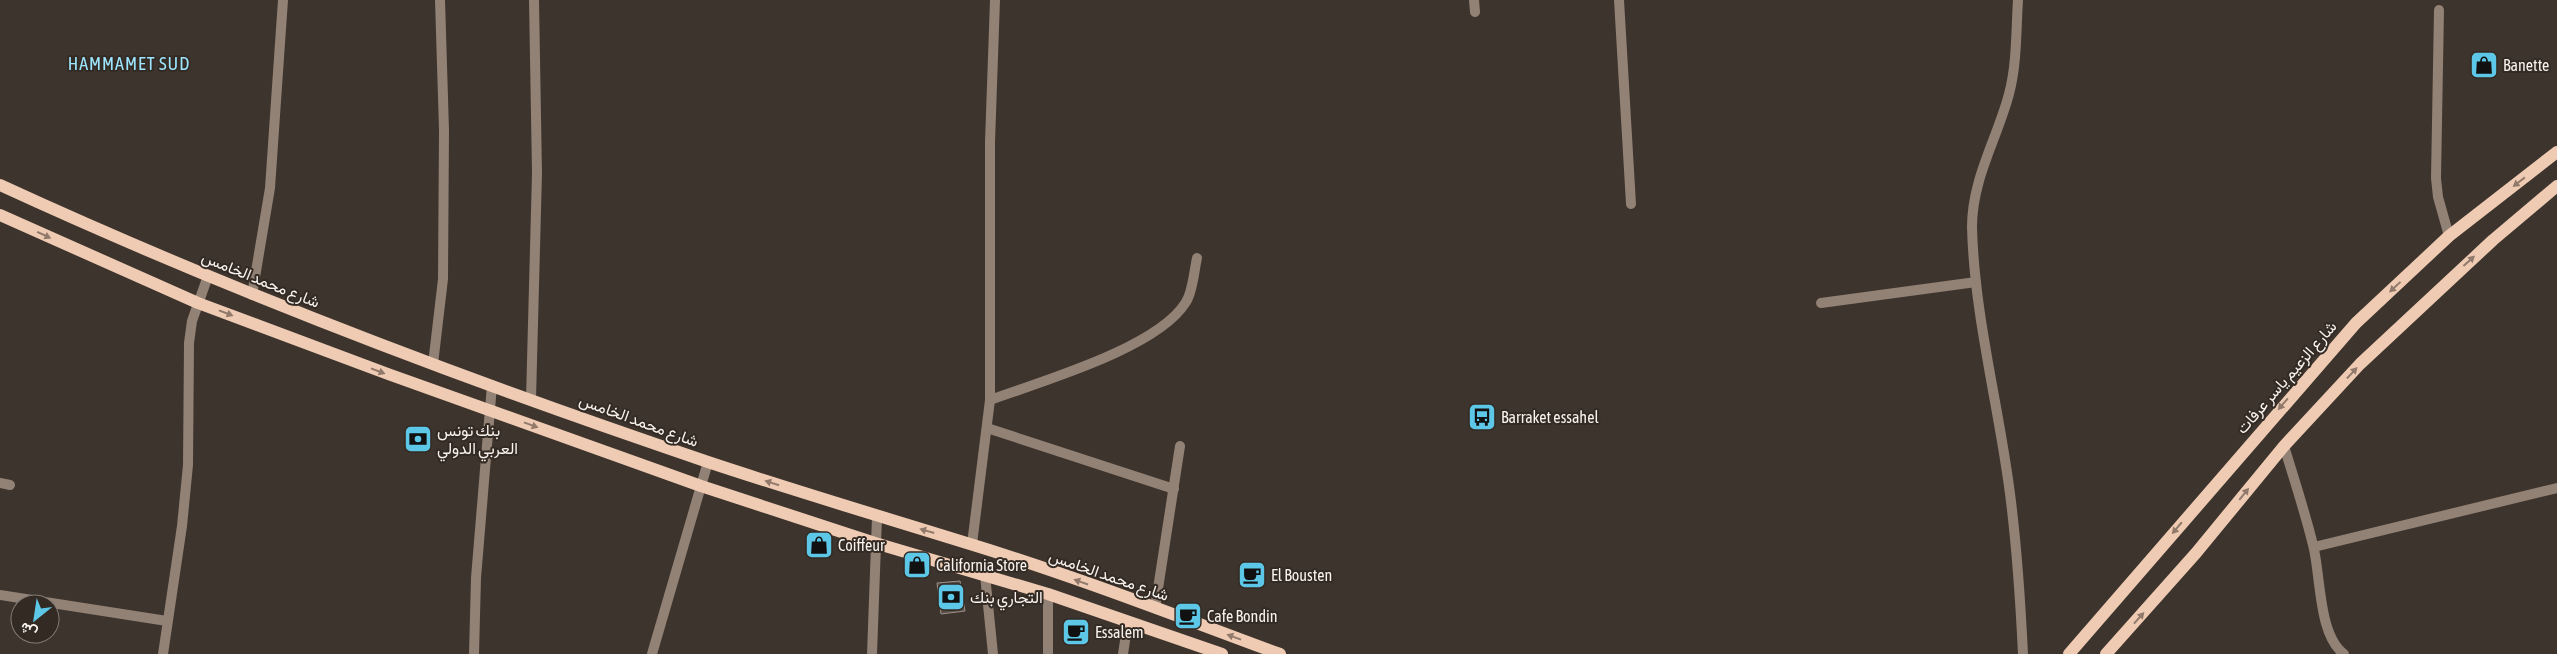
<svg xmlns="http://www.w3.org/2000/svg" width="2557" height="654" viewBox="0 0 2557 654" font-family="'Asap Condensed',Vazirmatn,sans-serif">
  <rect width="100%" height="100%" fill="#3d342d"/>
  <!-- building -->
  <polygon fill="#594e48" stroke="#9c9189" points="960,581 965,611 941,614 937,583"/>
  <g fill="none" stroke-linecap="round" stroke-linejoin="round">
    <!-- minor -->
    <g stroke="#928175" stroke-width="10">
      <polyline points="1474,0 1475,12"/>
      <polyline points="1619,0 1631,204"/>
      <path d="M2018,0C2016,31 2017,64 2009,94C1997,139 1972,179 1972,227C1974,307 1994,387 2006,466C2016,528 2020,592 2023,654"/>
      <polyline points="2439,10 2436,178 2438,197 2449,236"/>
      <polyline points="252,295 270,188 283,0"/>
      <polyline points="1821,303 1976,282"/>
      <polyline points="433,364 443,279 444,130 440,0"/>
      <polyline points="531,399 537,173 534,0"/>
      <path d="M990,400C1042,381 1158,348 1186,302C1193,291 1194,271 1197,258"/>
      <polyline points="987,428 1174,489"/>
      <path d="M2284,446C2294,479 2305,512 2313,545C2321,575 2318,635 2344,654"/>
      <polyline points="0,483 10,485"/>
      <polyline points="972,544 990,400 990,142 995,0"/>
      <polyline points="2314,547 2557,488"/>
      <polyline points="985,575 993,654"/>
      <polyline points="1048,594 1048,654"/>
      <polyline points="0,595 167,621"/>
      <polyline points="1155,608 1180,446"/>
      <polyline points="163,654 182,526 188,465 189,343 192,321 208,276"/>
      <polyline points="474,654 476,578 492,385"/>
      <polyline points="652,654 708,462"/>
      <polyline points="872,654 877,517"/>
      <polyline points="1123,654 1128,621"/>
    </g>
    <!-- primary -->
    <g stroke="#efcbb3" stroke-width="12">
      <path d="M0,185C230,291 468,381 708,462C795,491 883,517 970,544C1075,576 1177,616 1280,654"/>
      <polyline points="0,215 198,303 388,374 701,486 875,543 1048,594 1222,654"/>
      <polyline points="2069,654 2356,323 2449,236 2557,152"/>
      <polyline points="2106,654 2196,553 2284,446 2360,364 2493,240 2557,186"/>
    </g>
  </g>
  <!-- one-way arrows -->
  <defs><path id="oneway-solid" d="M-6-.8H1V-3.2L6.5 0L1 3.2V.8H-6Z" transform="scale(1.25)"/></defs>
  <g fill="#917a6b">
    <use href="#oneway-solid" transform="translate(2519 182) rotate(142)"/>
    <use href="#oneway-solid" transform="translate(44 235) rotate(25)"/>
    <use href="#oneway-solid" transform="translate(2469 261) rotate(-42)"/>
    <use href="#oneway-solid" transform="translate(2395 287) rotate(137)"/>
    <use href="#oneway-solid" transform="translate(226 313) rotate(21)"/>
    <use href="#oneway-solid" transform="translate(378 371) rotate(21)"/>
    <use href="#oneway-solid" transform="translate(2352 373) rotate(-47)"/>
    <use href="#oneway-solid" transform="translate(2283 404) rotate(131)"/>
    <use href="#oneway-solid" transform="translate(531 425) rotate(20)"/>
    <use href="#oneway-solid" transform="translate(772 483) rotate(-162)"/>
    <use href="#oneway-solid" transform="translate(2244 494) rotate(-51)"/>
    <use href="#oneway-solid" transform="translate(2177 528) rotate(130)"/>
    <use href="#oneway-solid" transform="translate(927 531) rotate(-164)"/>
    <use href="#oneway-solid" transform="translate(1081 582) rotate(-161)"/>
    <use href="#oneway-solid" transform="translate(2139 618) rotate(-48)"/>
    <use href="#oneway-solid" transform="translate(1234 637) rotate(-160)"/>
  </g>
  <!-- icons -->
  <defs>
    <g id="shop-square" transform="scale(1.4375)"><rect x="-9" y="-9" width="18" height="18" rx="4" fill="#5dc7e8" stroke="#332a23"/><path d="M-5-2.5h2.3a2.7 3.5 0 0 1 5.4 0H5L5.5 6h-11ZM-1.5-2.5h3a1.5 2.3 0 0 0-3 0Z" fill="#111"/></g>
    <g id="bus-square" transform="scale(1.4375)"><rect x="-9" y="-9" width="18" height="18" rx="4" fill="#5dc7e8" stroke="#332a23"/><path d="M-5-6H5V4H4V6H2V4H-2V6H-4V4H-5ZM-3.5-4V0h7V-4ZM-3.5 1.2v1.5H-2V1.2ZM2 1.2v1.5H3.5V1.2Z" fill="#111"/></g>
    <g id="bank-square" transform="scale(1.4375)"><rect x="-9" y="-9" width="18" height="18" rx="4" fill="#5dc7e8" stroke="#332a23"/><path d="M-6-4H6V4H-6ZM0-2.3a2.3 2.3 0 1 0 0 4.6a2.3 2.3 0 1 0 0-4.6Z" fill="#111"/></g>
    <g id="cafe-square" transform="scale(1.4375)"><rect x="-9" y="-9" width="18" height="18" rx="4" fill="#5dc7e8" stroke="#332a23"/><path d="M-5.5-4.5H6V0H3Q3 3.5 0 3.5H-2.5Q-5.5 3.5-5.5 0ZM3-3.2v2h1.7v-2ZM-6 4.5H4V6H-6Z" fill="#111"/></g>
  </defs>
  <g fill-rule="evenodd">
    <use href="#shop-square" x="2484" y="65"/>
    <use href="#bus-square" x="1482" y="417"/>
    <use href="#bank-square" x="418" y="439"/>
    <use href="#shop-square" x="819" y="545"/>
    <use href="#shop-square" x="917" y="565"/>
    <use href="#cafe-square" x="1252" y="575"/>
    <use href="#bank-square" x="951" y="597"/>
    <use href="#cafe-square" x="1188" y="616"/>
    <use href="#cafe-square" x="1076" y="632"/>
  </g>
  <g text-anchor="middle" stroke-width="4" stroke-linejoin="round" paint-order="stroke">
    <!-- poi labels -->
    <g font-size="16" fill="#f8f2ee" stroke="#332a23" text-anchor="start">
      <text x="2503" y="71">Banette</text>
      <text x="1501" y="423">Barraket essahel</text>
      <text x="437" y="436">بنك تونس<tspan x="437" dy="18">العربي الدولي</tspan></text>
      <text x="838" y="551">Coiffeur</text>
      <text x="936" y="571">California Store</text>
      <text x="1271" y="581">El Bousten</text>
      <text x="970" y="603">التجاري بنك</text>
      <text x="1207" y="622">Cafe Bondin</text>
      <text x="1095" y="638">Essalem</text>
    </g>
    <!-- street labels -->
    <g font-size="16" fill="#f8f2ee" stroke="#332a23">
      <text transform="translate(261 279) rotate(22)" y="6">شارع محمد الخامس</text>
      <text transform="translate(2286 377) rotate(-49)" y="6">شارع الزعيم ياسر عرفات</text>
      <text transform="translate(639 420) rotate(20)" y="6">شارع محمد الخامس</text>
      <text transform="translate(1109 575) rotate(19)" y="6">شارع محمد الخامس</text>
    </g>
    <!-- neighbourhood labels -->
    <g font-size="18" letter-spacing="1" fill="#9de6ff" stroke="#332a23">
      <text x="129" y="70">HAMMAMET SUD</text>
    </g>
  </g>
  <!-- north arrow -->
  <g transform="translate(35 619) rotate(210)"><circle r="24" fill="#332a23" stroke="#827a74"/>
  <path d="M0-4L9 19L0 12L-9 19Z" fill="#5dc7e8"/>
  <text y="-8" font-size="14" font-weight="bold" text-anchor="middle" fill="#f8f2ee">ش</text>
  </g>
</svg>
